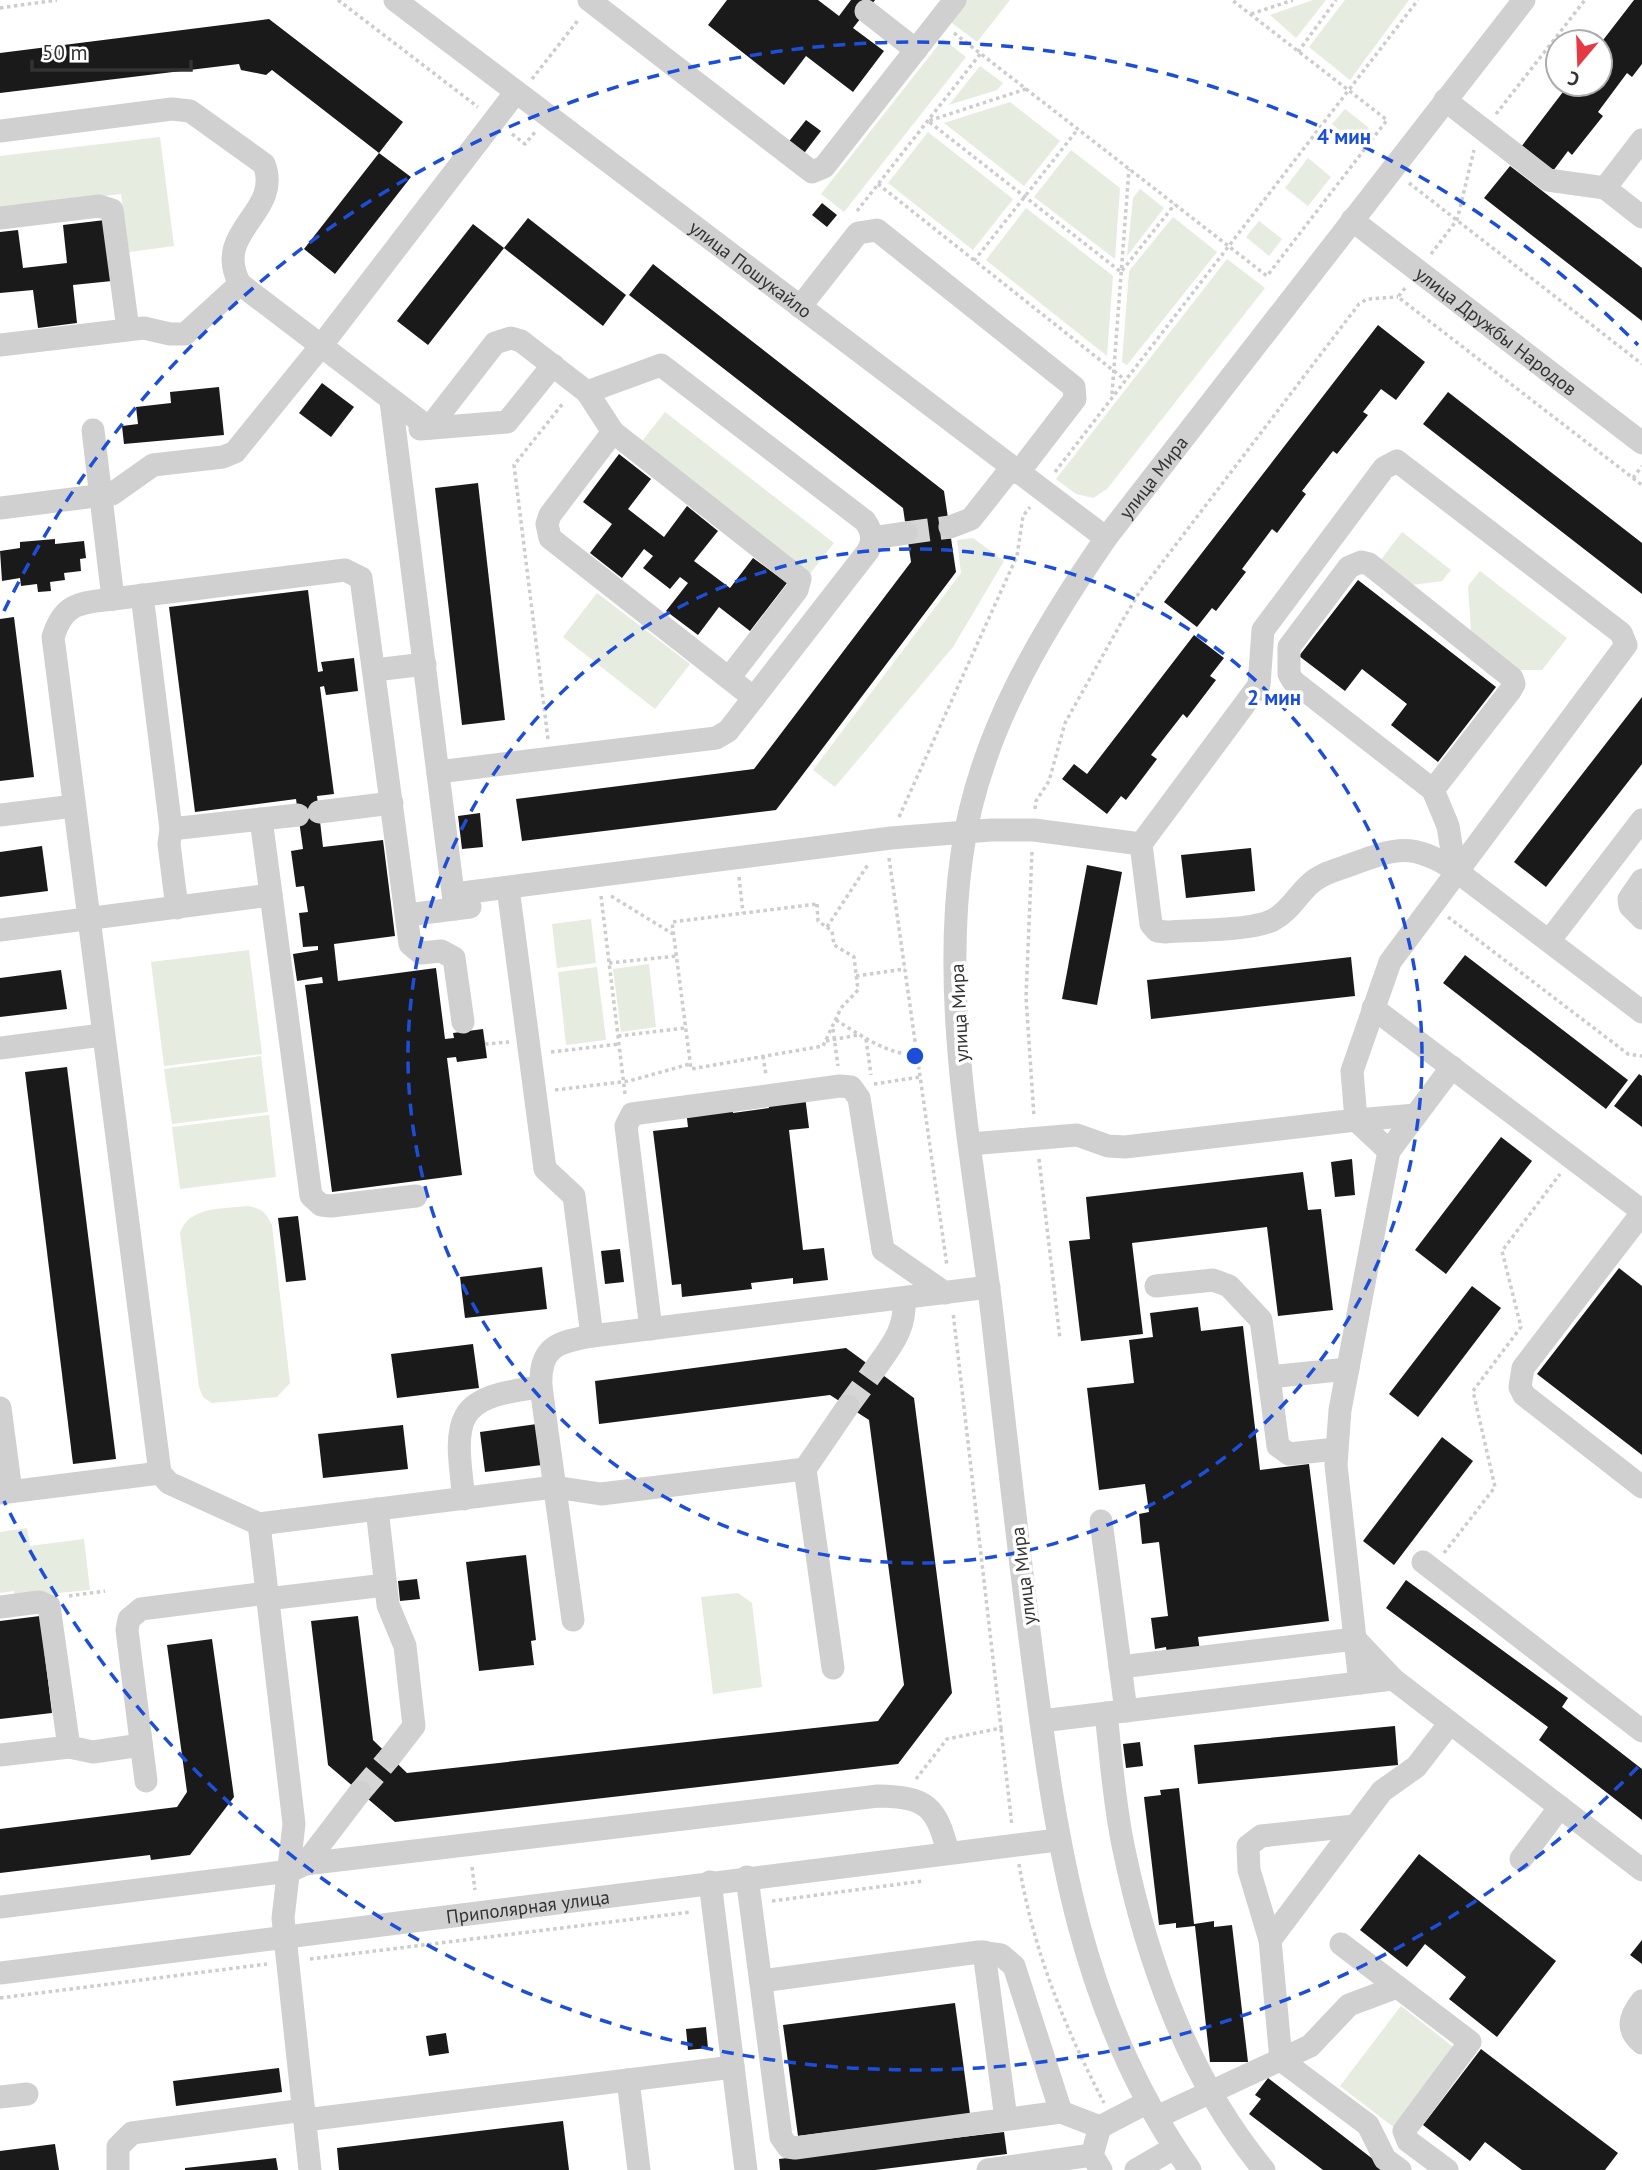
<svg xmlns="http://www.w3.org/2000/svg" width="1642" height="2170" viewBox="0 0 1642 2170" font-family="'PT Sans',sans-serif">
  <rect width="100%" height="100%" fill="#fff"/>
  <!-- green -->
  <g fill="#e6ecdf">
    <polygon points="963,0 1010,0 977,42 948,20"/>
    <polygon points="1313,0 1326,0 1296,38 1270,15"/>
    <polygon points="1345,0 1409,0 1350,80 1309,47"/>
    <polygon points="943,39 966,57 844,212 821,194"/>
    <polygon points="980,66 1003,83 997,90 949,105"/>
    <polygon points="1010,102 1060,141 1024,186 944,123"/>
    <polygon points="1345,109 1369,128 1356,143 1332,124"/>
    <polygon points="928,132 1013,199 973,250 888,183"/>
    <polygon points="160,137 174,246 129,252 121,194 0,209 0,156"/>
    <polygon points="1071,150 1120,188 1115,259 1034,197"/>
    <polygon points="1308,158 1331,177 1308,206 1285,188"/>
    <polygon points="1140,189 1164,208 1127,256 1133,198"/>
    <polygon points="1026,208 1113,276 1107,356 986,260"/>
    <polygon points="1173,217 1217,252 1127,365 1122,362 1129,271"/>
    <polygon points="1259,221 1282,239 1269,256 1246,237"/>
    <polygon points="1227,259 1265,288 1107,489 1093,498 1076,494 1056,479"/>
    <polygon points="665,412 834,543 809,575 639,445"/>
    <polygon points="1402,532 1451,570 1442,581 1412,585 1380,561"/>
    <polygon points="973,538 1004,561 953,647 835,787 813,770 961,573 957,540"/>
    <polygon points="1480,571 1567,638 1542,670 1520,670 1471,632 1468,586"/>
    <polygon points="597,593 690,664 655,709 563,637"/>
    <polygon points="591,919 596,963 557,968 552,924"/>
    <polygon points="249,950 262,1054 164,1066 151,962"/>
    <polygon points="649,964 656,1027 621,1032 613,969"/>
    <polygon points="597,967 606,1040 566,1045 558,972"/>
    <polygon points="261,1056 268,1112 172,1124 164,1069"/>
    <polygon points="269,1115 276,1177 180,1189 172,1127"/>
    <path d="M247,1206C261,1208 266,1212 272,1225L290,1383L277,1397L212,1403L203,1397L199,1387L180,1233C189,1206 223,1209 247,1206Z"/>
    <polygon points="27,1528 30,1546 84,1539 90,1590 15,1597 14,1591 0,1593 0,1532"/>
    <polygon points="738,1593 752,1603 762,1687 713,1694 701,1597"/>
    <polygon points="1401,2006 1457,2050 1396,2129 1340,2086"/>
  </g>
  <!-- building -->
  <g fill="#1a1a1a">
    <polygon points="727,0 818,0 839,16 851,0 875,0 853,28 884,51 853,92 806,56 784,85 708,25"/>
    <polygon points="1634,0 1642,0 1642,64 1632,77 1627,73 1598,112 1603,116 1572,155 1568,151 1553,171 1521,147 1569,84 1600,84 1600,44"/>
    <polygon points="269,19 403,122 379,153 411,177 335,274 304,249 379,153 272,70 266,75 241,70 239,64 0,93 0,53"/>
    <polygon points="806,120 821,131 802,156 787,144"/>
    <polygon points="1510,166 1642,268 1642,321 1484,198"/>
    <polygon points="822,203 837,215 827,227 812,215"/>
    <polygon points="528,218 626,295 603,326 504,248"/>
    <polygon points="105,220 112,281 73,285 77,323 38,328 33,290 0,293 0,232 18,230 23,268 67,263 63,225"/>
    <polygon points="473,224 504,248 428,345 397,321"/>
    <polygon points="653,264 944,491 956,572 776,810 522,841 516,799 754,769 911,562 903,508 629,295"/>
    <polygon points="1378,325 1425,362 1396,400 1381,389 1363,412 1368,415 1337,454 1333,451 1302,491 1306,494 1277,533 1272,529 1242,569 1246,572 1216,611 1212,608 1197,627 1164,602"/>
    <polygon points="322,383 354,407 331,437 299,413"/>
    <polygon points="219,387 224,435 124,444 122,426 138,424 136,407 171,403 170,392"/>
    <polygon points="1448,392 1642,543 1642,594 1423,424"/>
    <polygon points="619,454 651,479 628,509 664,537 687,506 718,531 694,561 730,588 753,558 787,583 750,631 719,607 698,635 666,611 688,583 680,577 670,589 643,568 653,556 644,549 622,578 590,553 612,524 583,502"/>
    <polygon points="478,483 505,720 462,725 435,488"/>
    <polygon points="55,539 55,544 84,541 86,558 80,559 81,571 64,573 65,580 50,582 51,591 38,592 37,584 21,586 20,578 2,581 0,551 20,548 20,542"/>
    <polygon points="1358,580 1496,687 1438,762 1391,725 1407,704 1362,669 1345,691 1299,656"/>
    <polygon points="308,590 318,672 323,671 321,662 354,658 358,691 326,695 324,686 320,687 334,794 317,796 323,847 383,840 395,936 334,944 338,981 436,968 445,1039 454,1038 453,1033 483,1029 487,1058 457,1062 456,1057 447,1058 462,1175 332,1192 305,985 323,983 322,977 297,981 293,954 318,950 318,946 303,947 299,913 308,912 304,886 296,887 291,851 303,849 296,799 195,812 169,607"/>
    <polygon points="14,617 34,777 0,781 0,619"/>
    <polygon points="1194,635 1224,658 1210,676 1216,680 1187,718 1183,714 1151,755 1157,759 1126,800 1121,796 1107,814 1062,779 1074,764 1087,774"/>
    <polygon points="1642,697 1642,764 1546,887 1514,862"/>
    <polygon points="480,813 483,847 462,849 458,816"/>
    <polygon points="42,846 48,891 0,897 0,852"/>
    <polygon points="1251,848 1255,891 1186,898 1181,855"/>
    <polygon points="1087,865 1122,872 1097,1005 1062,999"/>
    <polygon points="1465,955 1628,1080 1606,1109 1443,983"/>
    <polygon points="1351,957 1355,996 1151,1019 1147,980"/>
    <polygon points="61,970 67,1009 0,1017 0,978"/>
    <polygon points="67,1067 116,1459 73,1464 25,1072"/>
    <polygon points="1639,1074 1642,1076 1642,1127 1614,1106"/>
    <polygon points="805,1096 809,1128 789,1130 803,1250 824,1248 828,1280 793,1284 793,1278 751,1283 752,1289 682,1297 681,1284 672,1285 653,1131 688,1127 686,1110 732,1105 733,1113 769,1108 768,1100"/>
    <polygon points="1501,1137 1532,1161 1446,1274 1415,1250"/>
    <polygon points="1352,1159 1355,1195 1335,1197 1331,1162"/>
    <polygon points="1303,1172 1308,1210 1321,1209 1333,1310 1278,1316 1267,1227 1132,1243 1143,1334 1081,1341 1069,1241 1090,1239 1086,1197"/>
    <polygon points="298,1216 306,1280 286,1282 278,1218"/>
    <polygon points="620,1249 624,1282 605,1284 601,1251"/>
    <polygon points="542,1267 547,1309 465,1318 460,1277"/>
    <polygon points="1619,1268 1642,1286 1642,1455 1537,1374"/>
    <polygon points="1472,1286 1501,1308 1418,1417 1389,1394"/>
    <polygon points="1198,1307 1201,1331 1243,1326 1260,1470 1309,1464 1329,1621 1198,1637 1200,1651 1167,1655 1166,1647 1155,1649 1151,1618 1168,1616 1159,1542 1142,1544 1139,1514 1149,1512 1145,1484 1099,1490 1087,1388 1134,1383 1129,1340 1153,1337 1150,1313"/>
    <polygon points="473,1344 479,1388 397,1398 391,1354"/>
    <polygon points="846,1348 914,1398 952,1693 898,1764 395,1822 328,1765 311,1621 358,1616 373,1740 407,1773 878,1721 904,1685 869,1420 830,1395 599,1424 595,1381"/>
    <polygon points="537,1424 542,1465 485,1472 480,1432"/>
    <polygon points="403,1425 408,1469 323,1478 318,1434"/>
    <polygon points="1442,1437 1473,1461 1394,1565 1363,1541"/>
    <polygon points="526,1555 536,1640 531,1641 534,1665 479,1671 466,1562"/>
    <polygon points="417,1579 420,1599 400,1601 398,1581"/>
    <polygon points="1406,1580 1568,1698 1562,1707 1642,1769 1642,1820 1539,1740 1548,1727 1386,1608"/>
    <polygon points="40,1616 52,1713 0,1719 0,1621"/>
    <polygon points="212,1639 234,1797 190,1855 151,1860 150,1855 0,1873 0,1829 177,1807 187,1792 167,1645"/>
    <polygon points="1395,1726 1398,1765 1198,1784 1194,1745"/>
    <polygon points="1140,1742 1143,1766 1126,1768 1123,1744"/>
    <polygon points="1179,1788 1194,1924 1214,1921 1214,1927 1232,1925 1248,2062 1210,2062 1195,1926 1176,1928 1176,1923 1159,1925 1144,1797 1161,1795 1160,1790"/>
    <polygon points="1419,1854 1556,1961 1497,2037 1449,1999 1466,1977 1425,1944 1407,1967 1360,1930"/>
    <polygon points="1642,1940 1642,1964 1630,1955"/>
    <polygon points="955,2003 970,2114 798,2136 783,2025"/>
    <polygon points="706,2027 708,2048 688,2050 686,2029"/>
    <polygon points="446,2033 449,2053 429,2056 426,2036"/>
    <polygon points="1481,2049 1618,2153 1605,2170 1522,2170 1485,2142 1470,2161 1423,2125"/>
    <polygon points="279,2068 282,2092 176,2106 173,2081"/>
    <polygon points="1268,2078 1387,2170 1323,2170 1249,2114 1261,2099 1255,2095"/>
    <polygon points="563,2121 569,2170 339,2170 337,2148"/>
    <polygon points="1004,2132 1007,2154 875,2170 780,2170 779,2159"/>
    <polygon points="55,2144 59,2170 0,2170 0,2151"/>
    <polygon points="276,2158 278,2170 185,2170 185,2168"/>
  </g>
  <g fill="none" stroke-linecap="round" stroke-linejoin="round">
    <!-- minor-tunnel -->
    <g stroke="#d6d6d6" stroke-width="23" stroke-dasharray="23 11" stroke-linecap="butt">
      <polyline points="906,533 950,527"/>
      <polyline points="848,1406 875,1369"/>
      <polyline points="360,1792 390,1757"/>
    </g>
    <!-- path -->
    <g stroke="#cdcdcd" stroke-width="3.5" stroke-dasharray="3.5 3.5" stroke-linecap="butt">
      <polyline points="338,0 478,107"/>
      <polyline points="0,8 57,0"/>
      <polyline points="1251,14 1293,0"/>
      <polyline points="954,33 1267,276 1387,120 1232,0"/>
      <polyline points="1298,52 1336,0"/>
      <polyline points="532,79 579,19"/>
      <polyline points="1026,89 928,121 1121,272 1175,204"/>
      <polyline points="1496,114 1585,0"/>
      <polyline points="512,134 525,144 536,131"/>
      <polyline points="1409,183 1642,364"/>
      <polyline points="878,184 1124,379"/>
      <polyline points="857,211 981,53"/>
      <polyline points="1431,254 1457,220 1474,150"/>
      <polyline points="974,261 1078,129"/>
      <polyline points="1405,288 1398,297 1642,485"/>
      <polyline points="1112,394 1129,169"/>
      <polyline points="1055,472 1418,0"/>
      <polyline points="1633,478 1642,466"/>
      <polyline points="548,739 514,465 564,402"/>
      <polyline points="1035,809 1036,801 1049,781 1065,723 1121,623 1139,593 1359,304 1367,299 1398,297"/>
      <polyline points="899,817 1017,556 1023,516 1030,507"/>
      <polyline points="1032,852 1026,997 1034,1117"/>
      <polyline points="889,858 947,1266"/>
      <polyline points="739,877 743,913"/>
      <polyline points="601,896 625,1094"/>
      <polyline points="611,896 673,934"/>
      <polygon points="817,904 818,921 832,931 834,945 854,957 858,990 841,1008 823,1046 691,1069 672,922"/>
      <polyline points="1448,917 1628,1054 1642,1056"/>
      <polyline points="827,927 869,863"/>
      <polyline points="609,963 677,956"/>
      <polyline points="856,976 905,969"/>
      <path d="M836,1020C860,1035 888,1055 917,1055"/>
      <polyline points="833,1029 838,1066"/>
      <polyline points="618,1036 685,1028"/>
      <polyline points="866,1039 871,1075"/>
      <polyline points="826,1041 858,1035"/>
      <polyline points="485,1044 509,1042"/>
      <polyline points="551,1052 619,1044"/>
      <polyline points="763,1056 766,1075"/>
      <polyline points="874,1084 920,1077"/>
      <polyline points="555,1090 629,1081 690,1064"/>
      <polyline points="1039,1159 1060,1339"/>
      <polyline points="1444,1553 1495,1487 1473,1391 1521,1327 1502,1251 1560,1174"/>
      <polyline points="69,1596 105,1591"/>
      <polyline points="1001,1729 1012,1826"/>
      <polyline points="916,1779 947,1739 1001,1728 953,1312"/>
      <path d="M1019,1864C1033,1950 1064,2026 1104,2103"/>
      <polyline points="472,1867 475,1890"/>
      <polyline points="772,1901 923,1881"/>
      <polyline points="310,1959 691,1912"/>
      <polyline points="0,1998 267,1964"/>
    </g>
    <!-- minor -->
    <g stroke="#d0d0d0" stroke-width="23">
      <path id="s1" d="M395,0L1106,538"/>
      <polyline points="589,0 812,172 824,167 955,0"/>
      <polyline points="866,11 916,50"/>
      <polyline points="1445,100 1548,180 1605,188"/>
      <path d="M0,131L172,109L190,111L264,164C283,213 211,231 240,284L429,428L495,343L511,338L521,341L587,392L661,365L865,521C872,531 874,540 868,551L728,731L716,738L438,772"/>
      <polyline points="1642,140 1605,188 1642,217"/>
      <polyline points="0,218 99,206 112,210 128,329"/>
      <path id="s2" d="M1352,220L1642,443"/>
      <polyline points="800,307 858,233 877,230 1074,387 1075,399 1018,473"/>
      <polyline points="0,345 144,328 170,334 185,334 240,284"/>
      <polyline points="587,392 613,432 550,515 547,524 550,538 754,698"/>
      <polyline points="391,401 455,909"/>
      <polyline points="420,429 507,422 553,365"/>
      <polyline points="613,432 800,579 797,590 729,678"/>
      <polyline points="0,508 112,494 153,465 223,457 235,452 321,346 516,92"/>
      <polyline points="950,527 971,519 1012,467"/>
      <polyline points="872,538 906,533"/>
      <polygon points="1361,562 1369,564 1512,678 1514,684 1510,691 1433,790 1293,681 1289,674 1289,647 1349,567"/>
      <polyline points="142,595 171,829 169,844 177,908"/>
      <polyline points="113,599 345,570 361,578 410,944 421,953 441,951 454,958 463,1022"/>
      <polyline points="375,670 425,664"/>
      <polyline points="1433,790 1448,826 1455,870"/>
      <polyline points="319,812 392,803"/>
      <polyline points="0,815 74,806"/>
      <polyline points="261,819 311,1196 321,1205 331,1206 416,1196"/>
      <polyline points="171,829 298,815"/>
      <polyline points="1642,880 1629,899 1630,906 1642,918"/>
      <polyline points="508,888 545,1169 574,1196 592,1336"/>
      <polyline points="454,894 891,838 991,830 1034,830 1141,844"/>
      <polyline points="407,915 470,907"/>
      <polyline points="0,930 271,895"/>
      <polyline points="1549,941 1642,820"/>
      <polyline points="1373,1008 1642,1211"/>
      <polyline points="0,1048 102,1035"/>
      <polyline points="1416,1115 1356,1120 1389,1151 1340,1410 1336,1465 1355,1639 1393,1679 1642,1870"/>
      <path d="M970,1144L1077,1135L1108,1146L1125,1147L1356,1120L1352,1071L1390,962L1626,645L1621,633L1397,461L1384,468L1263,630L1259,685L1141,844L1151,924L1157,931L1166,932C1193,930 1251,931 1273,920C1289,912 1298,894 1311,883C1322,873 1337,870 1350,865C1396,848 1412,842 1455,870L1642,1012"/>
      <polyline points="1389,1151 1452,1067"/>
      <polyline points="1642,1213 1523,1368 1520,1387 1524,1395 1642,1487"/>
      <polyline points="1156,1286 1213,1280 1229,1286 1261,1320 1269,1377 1348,1369"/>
      <polyline points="651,1329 626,1126 632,1114 840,1086 851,1087 859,1098 883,1250 945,1293"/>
      <path d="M875,1369C892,1345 906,1329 904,1299"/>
      <polyline points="1269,1377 1278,1446 1289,1454 1336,1449"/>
      <polyline points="0,1408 11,1491"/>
      <polyline points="160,1473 169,1483 259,1524 554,1487 601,1494 805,1469"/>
      <path d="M0,1493L160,1473L53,637C64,602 81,603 113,599L93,430"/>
      <path d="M464,1499C454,1418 452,1397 541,1387"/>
      <polyline points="377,1509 388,1605 405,1646 414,1726 390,1757"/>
      <polyline points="1101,1521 1126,1711"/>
      <polyline points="259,1524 294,1824 283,1918 310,2170"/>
      <polyline points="1423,1562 1642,1731"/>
      <polyline points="267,1599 385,1585"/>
      <polyline points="0,1607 39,1602 49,1606 69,1747"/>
      <path d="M573,1620L541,1387C539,1347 557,1342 592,1336L989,1287"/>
      <polyline points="1120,1667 1355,1639 1360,1683"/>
      <polyline points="833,1668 805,1469 848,1406"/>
      <path d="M1106,1713C1111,1757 1114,1802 1123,1845C1146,1959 1189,2080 1264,2170"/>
      <polyline points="1041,1721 1393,1679"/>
      <polyline points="0,1755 69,1747 93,1752 141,1745"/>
      <polyline points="146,1781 127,1630 129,1619 141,1609 267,1593"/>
      <polyline points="1521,1859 1560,1807"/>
      <polyline points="305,1864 360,1792"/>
      <polyline points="747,1877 781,2137 788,2147 795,2148 1061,2112 1100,2127 1092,2155 1101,2170"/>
      <polyline points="710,1882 746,2170"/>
      <path d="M0,1907L290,1871L305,1864L878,1796C927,1797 936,1806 948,1852"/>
      <polyline points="1270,1940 1249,1870 1248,1846 1261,1836 1354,1826"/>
      <polyline points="1341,1944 1470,2042 1404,2131 1408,2141 1447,2170"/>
      <polyline points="984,1952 1006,2119"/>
      <path id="s3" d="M0,1973L1057,1840"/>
      <polyline points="761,1981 979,1952 1001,1955 1014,1966 1061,2112"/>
      <path d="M1642,2001C1630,2016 1625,2029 1642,2043"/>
      <polyline points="628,2080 639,2170"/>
      <polyline points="0,2097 27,2094"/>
      <polyline points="1157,2117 1310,2046 1349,2005 1397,1987"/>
      <polyline points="305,2120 733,2067"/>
      <polyline points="1100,2127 1148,2102"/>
      <polyline points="118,2170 118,2147 132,2133 304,2110"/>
      <polyline points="988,2170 1092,2155"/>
      <polyline points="1136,2170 1174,2148"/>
      <path id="s4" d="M1190,2170C1080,2014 1057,1845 1033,1662C1018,1546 1005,1430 992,1314C974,1163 940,1006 962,854C978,737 1040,634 1106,538L1524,0"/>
      <polyline points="1400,2170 1385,2159 1368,2125 1281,2060 1270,1940 1382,1791 1416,1767 1450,1723"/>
    </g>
  </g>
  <!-- distance rings -->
  <g fill="none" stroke="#1d4ed8" stroke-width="3.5" stroke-dasharray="12 9">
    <circle cx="915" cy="1056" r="507"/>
    <path d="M1638 1767A1014 1014 0 0 1 4 1501M4 611A1014 1014 0 0 1 1638 345"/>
  </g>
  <g text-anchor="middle" stroke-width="7" stroke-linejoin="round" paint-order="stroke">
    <!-- street labels -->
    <g font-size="19" fill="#333" stroke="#fff">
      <text dy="7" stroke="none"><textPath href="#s1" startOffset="446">улица Пошукайло</textPath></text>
      <text dy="7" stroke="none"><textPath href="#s2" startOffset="182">улица Дружбы Народов</textPath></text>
      <text dy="7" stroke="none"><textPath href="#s4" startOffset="1778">улица Мира</textPath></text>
      <text transform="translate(959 1013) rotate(-93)" y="7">улица Мира</text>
      <text transform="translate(1023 1576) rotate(-97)" y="7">улица Мира</text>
      <text dy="7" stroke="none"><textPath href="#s3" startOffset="532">Приполярная улица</textPath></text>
    </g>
  </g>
  <circle cx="915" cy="1056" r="10" fill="#1d4ed8" stroke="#fff" stroke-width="3.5"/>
  <g font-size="21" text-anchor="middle" font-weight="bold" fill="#1d4ed8" stroke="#fff" stroke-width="7" stroke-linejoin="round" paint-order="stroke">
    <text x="1344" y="144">4 мин</text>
    <text x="1274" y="705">2 мин</text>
  </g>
  <!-- north arrow -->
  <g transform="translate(1579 63) rotate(199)"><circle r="33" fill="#ffffff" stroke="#adadad" stroke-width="2"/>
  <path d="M0-5L12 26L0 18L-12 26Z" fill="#e63946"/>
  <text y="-10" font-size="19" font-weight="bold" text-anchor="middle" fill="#333333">С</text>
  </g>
  <!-- scale -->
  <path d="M32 60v10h159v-10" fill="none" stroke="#333333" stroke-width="3.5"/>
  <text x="42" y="60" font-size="21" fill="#333333" stroke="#ffffff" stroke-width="5" paint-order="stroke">50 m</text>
</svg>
